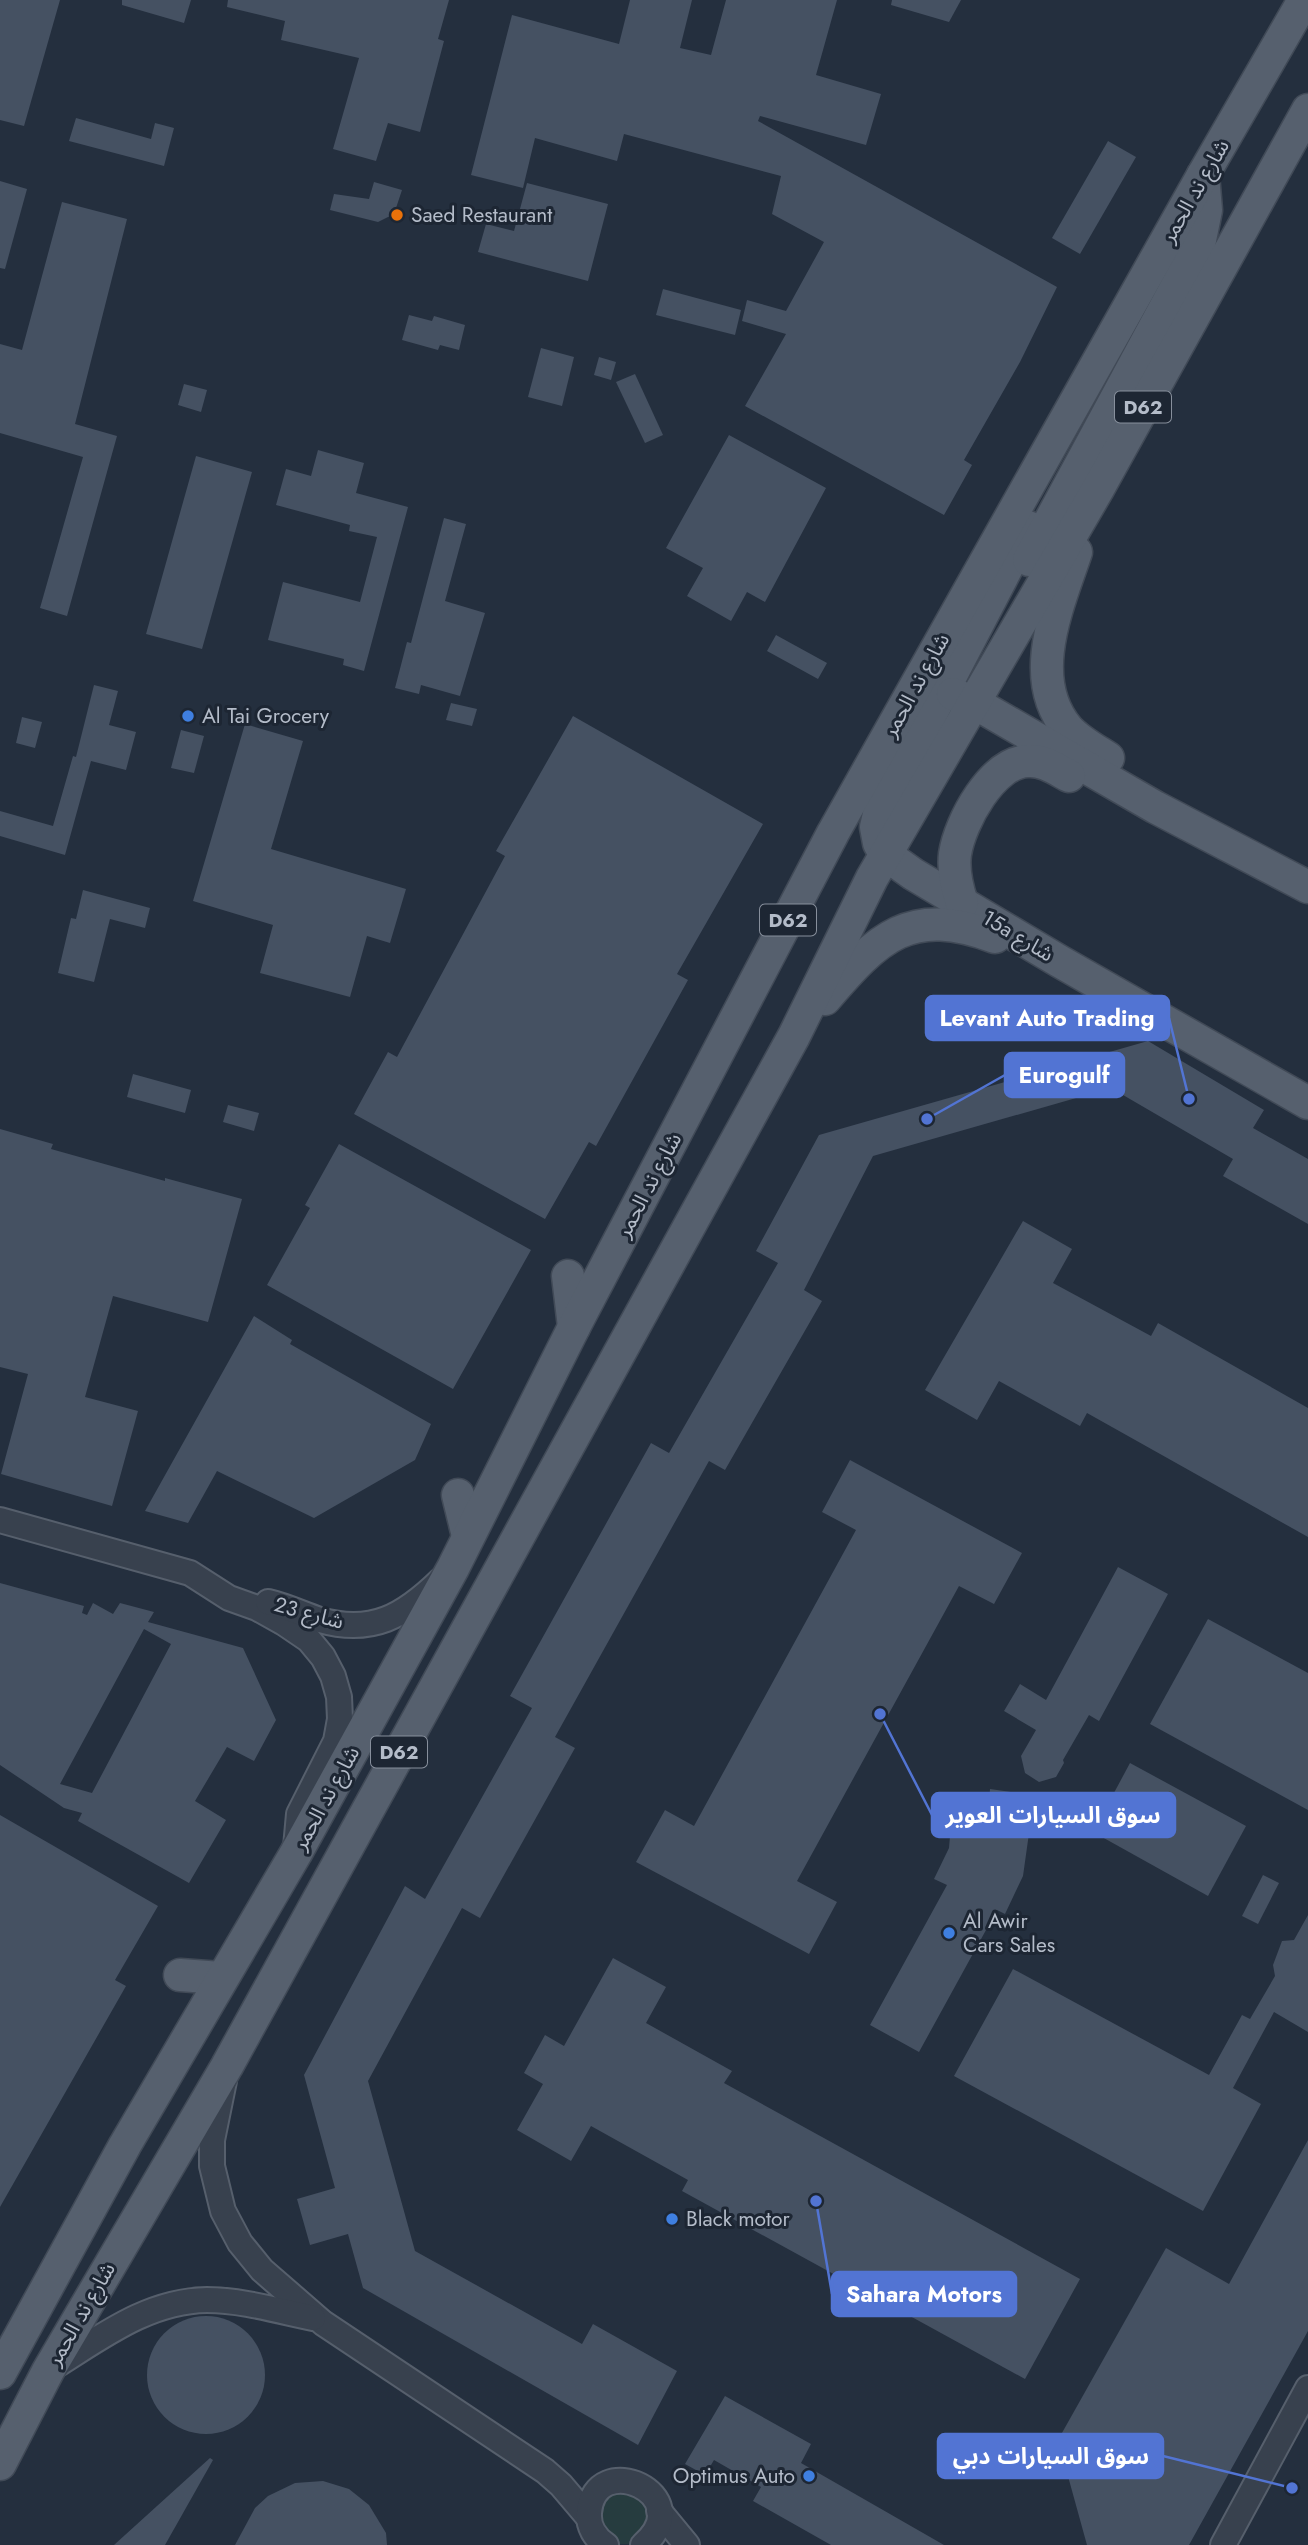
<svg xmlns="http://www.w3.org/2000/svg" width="1308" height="2545" viewBox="0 0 1308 2545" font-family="Jost,'Noto Sans Arabic',sans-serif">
  <rect width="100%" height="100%" fill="#242f3e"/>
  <!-- green -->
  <path fill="#263c3f" d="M620,2485L653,2506L639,2542C627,2545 619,2545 608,2541L595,2503Z"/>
  <!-- building -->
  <g fill="#455162" fill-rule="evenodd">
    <polygon points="0,0 60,0 24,126 0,120"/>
    <polygon points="122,0 191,0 184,23 122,5"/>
    <polygon points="228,0 449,0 438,39 444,41 420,132 388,123 376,161 333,149 359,58 281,40 285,21 227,7"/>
    <polygon points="630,0 692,0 680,48 711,55 726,0 837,0 816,75 881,94 866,145 760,116 758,121 1057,287 1020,362 964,460 972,465 944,515 745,406 786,334 742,321 747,300 786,311 824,242 772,214 781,176 624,134 617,161 535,138 523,188 471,175 512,15 619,44"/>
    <polygon points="892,0 961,0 949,22 891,5"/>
    <polygon points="76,118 151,139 155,123 174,128 164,166 69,141"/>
    <polygon points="1108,141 1136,157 1080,254 1052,238"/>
    <polygon points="0,181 27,189 5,269 0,268"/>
    <polygon points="374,182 402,190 394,214 378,222 330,210 334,194 369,199"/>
    <polygon points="527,183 608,204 588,281 478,252 486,224 514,231"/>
    <polygon points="62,202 127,219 75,424 117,436 67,616 40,608 83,457 0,433 0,344 22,350"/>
    <polygon points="663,289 741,310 735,335 656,315"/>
    <polygon points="409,315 432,321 434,316 465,325 459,350 440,345 438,350 402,340"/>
    <polygon points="541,348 574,357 562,406 528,397"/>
    <polygon points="599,357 616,362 611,380 594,375"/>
    <polygon points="635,374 663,435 645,443 616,382"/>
    <polygon points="184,384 207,390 201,412 178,405"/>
    <polygon points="729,435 826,488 765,602 747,592 731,621 687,596 703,568 666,548"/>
    <polygon points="318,450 364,463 356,493 408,507 364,671 343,665 344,659 268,640 283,582 360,602 377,537 349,531 350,525 276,505 286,469 311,476"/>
    <polygon points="196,456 252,472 202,649 146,634"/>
    <polygon points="444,518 466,524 445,601 485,613 460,696 421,685 419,694 395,688 407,642 411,643"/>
    <polygon points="776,635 827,663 818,679 767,651"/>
    <polygon points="94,685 118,691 109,725 136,732 126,770 91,761 65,855 0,836 0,811 53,826 73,756 76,757"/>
    <polygon points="451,703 477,709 472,726 446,720"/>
    <polygon points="573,716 763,824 677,974 688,980 596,1146 589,1142 545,1219 354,1114 388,1052 397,1057 505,856 496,851"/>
    <polygon points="22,717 42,722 35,748 16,743"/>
    <polygon points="245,724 303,741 271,849 406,889 390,943 367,936 350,997 260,973 273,925 193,901"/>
    <polygon points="181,730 204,736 194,773 171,768"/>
    <polygon points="83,890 150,908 145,928 110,919 94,982 58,973 71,918 76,919"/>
    <polygon points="1148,1041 1264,1110 1253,1128 1308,1159 1308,1224 1223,1176 1233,1159 1111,1088 873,1156 804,1290 822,1301 725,1470 709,1461 555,1737 575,1748 480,1918 462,1908 368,2081 415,2251 582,2344 593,2324 677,2371 638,2445 363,2288 348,2234 310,2245 297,2199 335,2188 304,2075 405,1886 425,1899 532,1708 510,1696 651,1443 669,1453 778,1263 756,1251 819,1135"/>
    <polygon points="133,1074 191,1090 185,1113 127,1097"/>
    <polygon points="228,1105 259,1113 254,1131 223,1122"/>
    <polygon points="0,1129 53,1144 51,1149 165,1181 165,1178 242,1199 208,1322 113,1296 85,1397 138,1411 112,1506 1,1474 28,1374 0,1367"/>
    <polygon points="339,1144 531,1250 453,1389 267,1285 310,1208 305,1205"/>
    <polygon points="1023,1221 1072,1249 1053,1283 1151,1336 1158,1323 1308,1408 1308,1537 1087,1413 1080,1426 999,1381 977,1420 925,1390"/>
    <polygon points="254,1316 292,1340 290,1344 431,1424 415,1460 314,1518 217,1471 188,1523 145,1511"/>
    <polygon points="850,1460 1022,1553 994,1604 959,1586 797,1881 837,1902 809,1954 636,1862 665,1810 694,1826 856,1530 822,1512"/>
    <polygon points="1118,1567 1168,1594 1099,1721 1089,1715 1063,1760 1064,1763 1056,1777 1039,1782 1025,1773 1021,1756 1036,1730 1004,1711 1020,1684 1046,1700"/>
    <path d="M0,1583L84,1606L82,1613L87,1615L93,1603L113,1614L120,1603L154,1612L148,1622L243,1648L276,1720L254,1761L227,1747L195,1801L226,1820L189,1883L78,1821L82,1813L64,1808L0,1765ZM144,1629L171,1644L92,1793L60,1784Z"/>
    <polygon points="1208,1619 1308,1673 1308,1810 1150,1724"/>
    <polygon points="1130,1763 1246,1826 1208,1896 1093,1832"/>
    <polygon points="990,1789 1011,1792 1009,1811 1018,1815 1018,1817 1031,1819 1023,1876 1005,1914 997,1910 919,2052 870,2025 947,1885 934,1879 949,1848 952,1812 988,1815"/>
    <polygon points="0,1815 158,1906 115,1980 126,1986 0,2207"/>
    <polygon points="1263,1875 1279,1883 1258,1924 1242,1916"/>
    <polygon points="1308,1915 1308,2032 1274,2012 1233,2088 1261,2104 1203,2211 954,2076 1013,1969 1209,2075 1242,2015 1250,2019 1275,1976 1273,1965 1282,1941 1294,1940"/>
    <polygon points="613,1958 666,1987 646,2023 732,2071 724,2083 1080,2279 1025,2379 682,2191 688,2180 591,2126 571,2161 517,2130 543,2084 524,2073 545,2035 564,2046"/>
    <polygon points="1308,2140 1308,2331 1189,2545 1087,2545 1058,2440 1166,2248 1229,2284"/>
    <circle cx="206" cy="2375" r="59"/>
    <polygon points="725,2396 811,2444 801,2463 944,2545 831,2545 753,2501 761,2487 714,2460 705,2475 685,2464"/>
    <polygon points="210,2458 213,2460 165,2545 114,2545"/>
    <polygon points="323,2481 349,2489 369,2505 386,2533 387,2545 235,2545 255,2508 268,2496 295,2483"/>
  </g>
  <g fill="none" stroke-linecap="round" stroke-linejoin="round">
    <!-- minor casing -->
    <g stroke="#565f6c" stroke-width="28">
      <g id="minor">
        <polyline points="0,1520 190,1573 229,1598 257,1608 284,1623 309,1640 323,1657 333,1676 339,1697 340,1719 336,1741 299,1814 296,1847"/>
        <path d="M268,1602C286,1606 302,1614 320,1620C372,1635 404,1616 441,1580"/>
        <polyline points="224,2081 212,2140 212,2166 223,2211 240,2243 262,2270 323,2323 545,2471 561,2485 589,2518"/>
        <path d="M50,2369C99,2339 146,2301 207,2300C242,2300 279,2311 313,2318"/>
        <polyline points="659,2511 687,2545"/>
        <path d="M606,2545C595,2538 588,2526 589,2513C594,2447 701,2495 643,2545"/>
        <polyline points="1223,2545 1308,2388"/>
      </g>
    </g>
    <!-- major casing -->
    <g stroke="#414a57" stroke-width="35">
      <g id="major">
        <polyline points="1028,527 879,814 876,827 879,843 885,854 913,874 1059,961 1308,1103"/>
        <path d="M1076,552C1058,606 1025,678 1068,729C1079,741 1094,749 1108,758"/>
        <polyline points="1029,560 1199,245 1206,210 1203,175"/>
        <polyline points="953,694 973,702 1155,807 1308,887"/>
        <path d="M962,903C957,888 953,870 955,854C960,822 992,762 1028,761C1043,760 1056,769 1069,776"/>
        <path d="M825,999C878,937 910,905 995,937"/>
        <polyline points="568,1276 574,1327"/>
        <polyline points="458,1495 468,1536"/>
        <polyline points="180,1975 221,1978"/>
        <polyline points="0,2373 125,2145 296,1853 453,1568 574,1327 833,833 1203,175 1304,0"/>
        <polyline points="0,2464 48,2371 227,2066 794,1036 872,878 1098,489 1308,110"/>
      </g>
    </g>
    <!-- minor -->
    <use href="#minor" stroke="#38414e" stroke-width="24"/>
    <!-- major -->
    <use href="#major" stroke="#56606e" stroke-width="32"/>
  </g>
  <!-- markers -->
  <circle fill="#e8710a" stroke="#1d2633" stroke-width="2.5" cx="397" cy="215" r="7"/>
  <g fill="#3f7fe0" stroke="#1d2633" stroke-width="2.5">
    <circle cx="188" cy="716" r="7"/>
    <circle cx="949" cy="1933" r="7"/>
    <circle cx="672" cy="2219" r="7"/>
    <circle cx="809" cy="2476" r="7"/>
  </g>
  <g text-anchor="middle" stroke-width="6" stroke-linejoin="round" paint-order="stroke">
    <!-- shield labels -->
    <g fill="#1d2633" stroke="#878f9c" stroke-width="2">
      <rect x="1115" y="391.5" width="56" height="31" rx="5"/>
      <rect x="760" y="904.5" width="56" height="31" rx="5"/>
      <rect x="371" y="1736.5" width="56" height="31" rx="5"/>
    </g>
    <g font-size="19" font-weight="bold" fill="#b4bcc9">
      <text x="1143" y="414">D62</text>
      <text x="788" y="927">D62</text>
      <text x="399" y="1759">D62</text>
    </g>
    <!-- street labels -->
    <g font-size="21" fill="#b4bcc9" stroke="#1d2633">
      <text transform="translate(1195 191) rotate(-60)" y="7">شارع ند الحمر</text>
      <text transform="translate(916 685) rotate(-61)" y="7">شارع ند الحمر</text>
      <text transform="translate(1018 936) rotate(31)" y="7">15a شارع</text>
      <text transform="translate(649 1185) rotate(-62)" y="7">شارع ند الحمر</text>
      <text transform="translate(309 1613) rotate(15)" y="7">شارع 23</text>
      <text transform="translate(326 1798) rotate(-61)" y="7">شارع ند الحمر</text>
      <text transform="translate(81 2314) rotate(-60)" y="7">شارع ند الحمر</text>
    </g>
    <!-- poi labels -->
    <g font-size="21" fill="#b4bcc9" stroke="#1d2633" text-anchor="start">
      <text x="411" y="222">Saed Restaurant</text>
      <text x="202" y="723">Al Tai Grocery</text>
      <text x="963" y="1928">Al Awir<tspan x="963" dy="24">Cars Sales</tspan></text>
      <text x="686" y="2226">Black motor</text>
      <text x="795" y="2483" text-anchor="end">Optimus Auto</text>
    </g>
  </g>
  <!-- callouts -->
  <path fill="none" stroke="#5274d3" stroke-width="2.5" d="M1189 1099L1169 1018M927 1119L1005 1075M880 1714L932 1815M816 2201L832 2294M1292 2488L1163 2456"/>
  <g fill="#5274d3" stroke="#1d2633" stroke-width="2.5">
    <circle cx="1189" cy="1099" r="7"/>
    <circle cx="927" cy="1119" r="7"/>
    <circle cx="880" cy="1714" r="7"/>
    <circle cx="816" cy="2201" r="7"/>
    <circle cx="1292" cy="2488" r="7"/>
  </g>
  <g fill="#5274d3" stroke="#5274d3" stroke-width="2.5">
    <rect x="926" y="996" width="243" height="44" rx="7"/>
    <rect x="1005" y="1053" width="119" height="44" rx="7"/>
    <rect x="932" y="1793" width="243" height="44" rx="7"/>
    <rect x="832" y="2272" width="184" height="44" rx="7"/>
    <rect x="938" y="2434" width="225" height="44" rx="7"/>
  </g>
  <g font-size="23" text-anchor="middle" font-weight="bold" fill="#fff">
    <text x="1047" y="1026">Levant Auto Trading</text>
    <text x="1064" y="1083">Eurogulf</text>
    <text x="1053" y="1823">سوق السيارات العوير</text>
    <text x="924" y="2302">Sahara Motors</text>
    <text x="1051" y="2464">سوق السيارات دبي</text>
  </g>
</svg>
